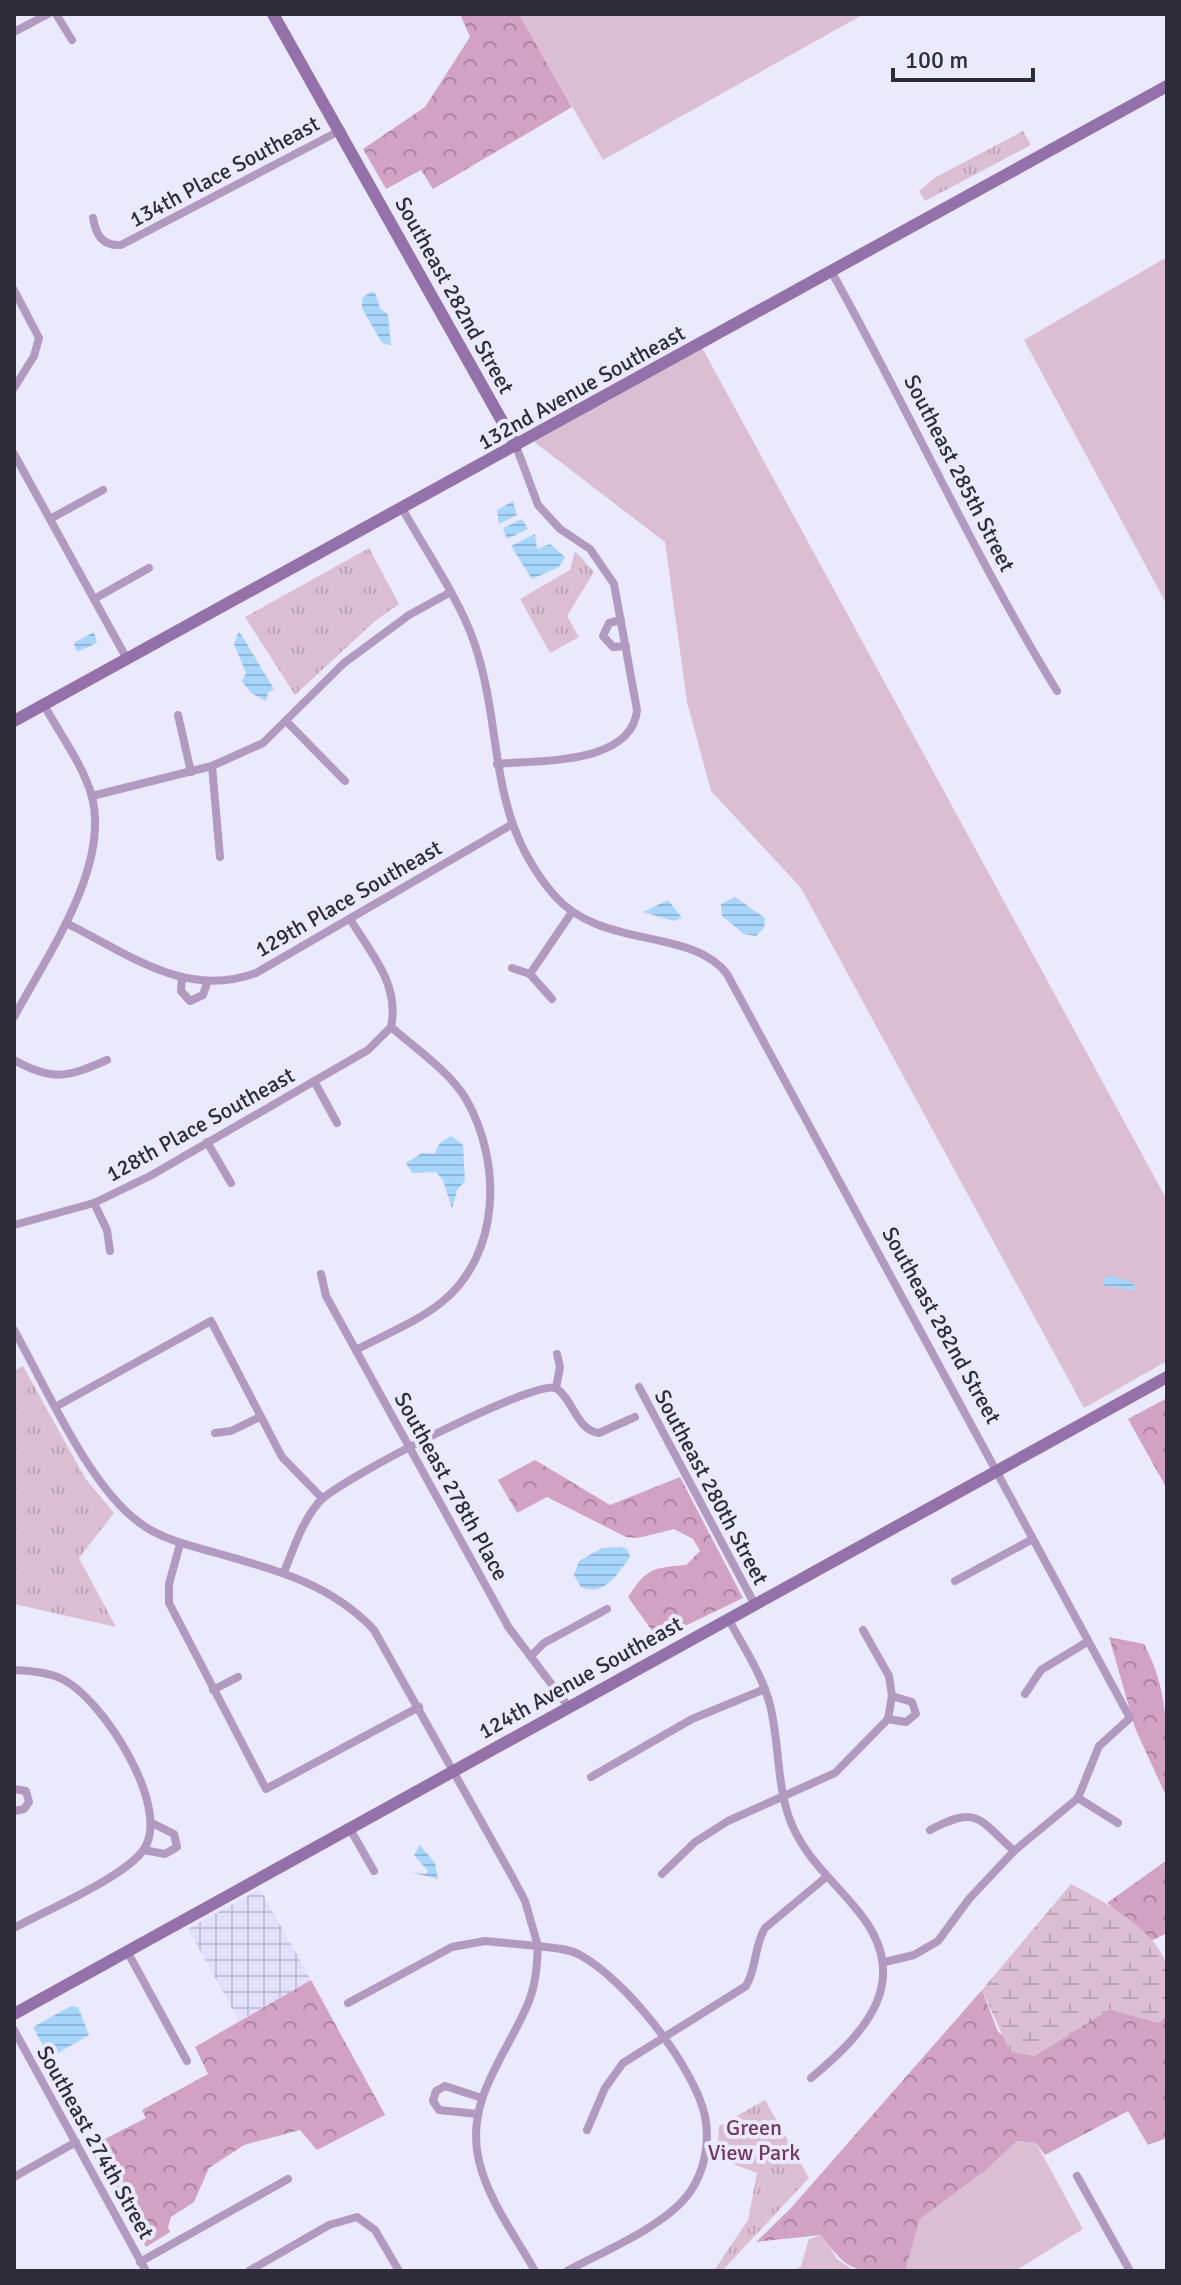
<svg xmlns="http://www.w3.org/2000/svg" width="1181" height="2285" viewBox="0 0 1181 2285" font-family="Signika,sans-serif">
  <defs>
    <pattern id="industrial-grid" width="8" height="8" patternUnits="userSpaceOnUse" patternTransform="scale(2)"><rect width="8" height="8" fill="#e2defe"/><path d="M0 4h8M4 0v8" fill="none" stroke="#c2bfda"/></pattern>
    <pattern id="forest-crowns" width="20" height="18" patternUnits="userSpaceOnUse" patternTransform="scale(2)"><rect width="20" height="18" fill="#d2a2c5"/><path d="M2 6a3 3 0 1 1 6 0M12 15a3 3 0 1 1 6 0" fill="none" stroke="#ab84a1"/></pattern>
    <pattern id="wetland-marsh" width="20" height="14" patternUnits="userSpaceOnUse" patternTransform="scale(2)"><rect width="20" height="14" fill="#dcbed3"/><path d="M1 5h8M5 5V1M11 12h8M15 12V8" fill="none" stroke="#bda3b6"/></pattern>
    <pattern id="park-tufts" width="24" height="20" patternUnits="userSpaceOnUse" patternTransform="scale(2)"><rect width="24" height="20" fill="#dcbed3"/><path d="M3 7l-1-3M5 7V3M7 7l1-3M15 17l-1-3M17 17v-4M19 17l1-3" fill="none" stroke="#bda3b6"/></pattern>
    <pattern id="water-rules" width="6" height="5" patternUnits="userSpaceOnUse" patternTransform="scale(2)"><rect width="6" height="5" fill="#a7d5fc"/><path d="M0 2.5h6" fill="none" stroke="#90b7d9"/></pattern>
  </defs>
  <rect width="100%" height="100%" fill="#ebe9fd"/>
  <!-- industrial -->
  <polygon fill="url(#industrial-grid)" points="260,1889 311,1980 239,2021 188,1929"/>
  <!-- green -->
  <g fill="#dcbed3">
    <polygon points="519,14 864,14 603,160"/>
    <polygon points="1167,257 1167,605 1024,340"/>
    <polygon points="700,344 1167,1200 1167,1361 1084,1408 801,888 711,791 687,702 665,542 529,438"/>
    <polygon points="1017,2141 1036,2143 1083,2229 1015,2271 905,2271 920,2219 985,2171"/>
    <polygon points="822,2235 837,2259 855,2271 794,2271 801,2266 809,2239"/>
  </g>
  <!-- forest -->
  <g fill="url(#forest-crowns)">
    <polygon points="460,14 519,14 572,107 433,189 421,170 386,189 363,149 425,107 470,37"/>
    <polygon points="1167,1398 1167,1489 1128,1419"/>
    <path d="M535,1460L610,1505L680,1477L743,1598L658,1639L628,1597C647,1568 652,1568 686,1565L700,1551L693,1539L674,1529L638,1538L626,1537L547,1497L517,1513L498,1480Z"/>
    <path d="M1109,1637L1144,1644C1171,1694 1167,1742 1167,1798L1135,1728Z"/>
    <polygon points="1167,1860 1167,1933 1151,1941 1107,1903"/>
    <polygon points="311,1980 385,2115 317,2150 300,2130 244,2145 209,2168 194,2202 171,2217 168,2227 170,2232 146,2247 89,2147 146,2118 142,2110 208,2074 195,2047"/>
    <path d="M982,1990L998,2032L1034,2056L1110,2009L1159,2023L1167,2014V2138L1148,2145L1128,2111L1045,2155L1036,2143L1017,2141L985,2171L920,2219L905,2271C857,2271 851,2276 821,2235L756,2242L791,2208Z"/>
  </g>
  <!-- wetland -->
  <path fill="url(#wetland-marsh)" d="M1071,1884C1103,1901 1152,1927 1166,1963C1171,1977 1167,1999 1167,2014L1159,2023L1110,2009L1034,2056L1010,2052L982,1990Z"/>
  <!-- park -->
  <g fill="url(#park-tufts)">
    <polygon points="1023,131 1031,145 925,201 919,191 936,177"/>
    <polygon points="369,548 399,604 375,621 295,695 245,617"/>
    <polygon points="575,551 594,572 567,616 579,637 550,653 520,599 570,570"/>
    <polygon points="23,1366 85,1478 114,1513 79,1558 116,1627 14,1604 14,1371"/>
    <polygon points="765,2100 809,2178 722,2271 715,2269 748,2220 757,2173 717,2158 719,2126"/>
  </g>
  <!-- water -->
  <g fill="url(#water-rules)">
    <polygon points="371,292 375,293 380,308 388,315 391,345 382,343 362,308 362,298"/>
    <polygon points="513,501 517,515 499,524 497,510"/>
    <polygon points="522,519 528,529 507,539 503,528"/>
    <polygon points="535,534 537,549 550,544 565,557 559,567 532,579 511,546"/>
    <polygon points="239,631 274,689 268,693 266,701 251,693 242,681 246,673 234,644"/>
    <polygon points="94,632 97,643 77,652 74,643"/>
    <polygon points="735,897 765,918 764,928 756,936 744,934 722,916 721,904"/>
    <polygon points="668,900 682,918 674,921 643,912"/>
    <polygon points="451,1136 463,1145 465,1181 457,1190 452,1209 443,1180 436,1172 412,1173 406,1163 422,1153 434,1154 440,1143"/>
    <polygon points="1109,1275 1133,1283 1136,1291 1104,1286 1103,1280"/>
    <path d="M621,1547L627,1549L630,1557C618,1573 605,1597 581,1587L574,1575L579,1561L602,1548Z"/>
    <polygon points="420,1845 435,1863 438,1879 410,1872 426,1874 428,1871 414,1855"/>
    <polygon points="71,2006 78,2007 89,2035 53,2056 45,2049 33,2027"/>
  </g>
  <g fill="none" stroke-linecap="round" stroke-linejoin="round">
    <!-- street -->
    <g stroke="#b199bf" stroke-width="8">
      <polyline points="56,14 72,40"/>
      <polyline points="14,32 48,14"/>
      <path d="M93,218C96,235 102,246 121,245L341,130"/>
      <path d="M831,271C909,410 974,556 1057,691"/>
      <polyline points="14,290 39,338 34,356 14,388"/>
      <polyline points="14,454 127,659"/>
      <path d="M402,508C424,548 460,600 474,642C505,732 485,815 554,895C601,950 691,927 727,974L1130,1718L1099,1746L1078,1798L1014,1851L969,1899L938,1941L914,1955L885,1962"/>
      <polyline points="50,519 103,490"/>
      <polyline points="94,599 149,568"/>
      <polyline points="621,620 609,623 603,636 613,647 626,646"/>
      <polyline points="178,715 191,772"/>
      <polyline points="287,722 345,781"/>
      <path d="M497,764C539,760 632,765 637,710L614,584L590,549L560,529L538,505L516,446"/>
      <polyline points="212,766 220,857"/>
      <polyline points="92,796 212,766 263,743 344,663 409,615 449,593"/>
      <path d="M350,919C371,954 400,984 391,1027C415,1048 450,1072 466,1099C502,1162 501,1254 442,1302C417,1322 384,1335 356,1350"/>
      <path d="M66,923C129,954 185,999 256,973L511,825"/>
      <polyline points="512,968 530,974 552,999"/>
      <polyline points="530,974 572,912"/>
      <polyline points="182,978 181,991 190,1001 203,995 207,983"/>
      <path d="M14,1017C46,957 110,868 92,797C84,766 59,733 44,705"/>
      <path d="M14,1060C53,1082 68,1077 107,1060"/>
      <polyline points="314,1081 337,1123"/>
      <polyline points="207,1142 231,1183"/>
      <polyline points="94,1203 107,1230 110,1251"/>
      <polyline points="14,1225 94,1203 150,1176 368,1050 391,1027"/>
      <polyline points="321,1274 326,1296 509,1628 568,1706"/>
      <path d="M14,1330C45,1385 89,1487 140,1523C161,1539 188,1545 213,1552C273,1569 330,1583 374,1630L513,1878L525,1901L538,1946C552,1948 568,1948 580,1955C625,1979 694,2066 705,2116C710,2142 705,2170 690,2192C666,2226 604,2251 567,2271"/>
      <path d="M557,1354L560,1367L556,1388C573,1399 577,1431 599,1433L635,1417"/>
      <polyline points="639,1387 754,1603"/>
      <polyline points="57,1406 211,1321 282,1457 322,1498"/>
      <polyline points="215,1433 231,1431 260,1417"/>
      <polyline points="180,1544 169,1584 169,1603 266,1789 419,1707"/>
      <path d="M284,1572C294,1548 302,1521 320,1501C340,1479 533,1380 556,1388"/>
      <polyline points="955,1581 1031,1540"/>
      <path d="M728,1618C742,1645 762,1674 770,1705C780,1744 776,1788 792,1825C807,1860 835,1882 858,1911C914,1979 867,2032 811,2078"/>
      <polyline points="531,1656 544,1643 607,1609"/>
      <path d="M14,1670C30,1671 47,1672 62,1679C102,1698 172,1807 144,1849C127,1876 45,1911 14,1928"/>
      <polyline points="213,1690 238,1677"/>
      <polyline points="1025,1694 1041,1670 1087,1642"/>
      <polyline points="888,1719 906,1722 916,1714 912,1702 892,1696"/>
      <polyline points="591,1777 692,1719 765,1689"/>
      <polyline points="14,1789 26,1791 29,1802 24,1809 14,1811"/>
      <polyline points="1078,1798 1118,1823"/>
      <polyline points="350,1829 374,1871"/>
      <path d="M930,1830C977,1805 978,1818 1014,1851"/>
      <polyline points="144,1850 165,1854 177,1847 174,1834 152,1823"/>
      <polyline points="662,1874 695,1842 728,1821 835,1773 888,1719 892,1696 889,1676 863,1630"/>
      <polyline points="127,1951 187,2061"/>
      <path d="M348,2003L452,1947L485,1941L538,1946C537,1965 536,1983 529,2001C508,2054 464,2099 479,2161C488,2200 516,2237 535,2271"/>
      <polyline points="14,2030 146,2271"/>
      <polyline points="477,2114 439,2110 433,2101 436,2091 445,2086 482,2098"/>
      <path d="M587,2130L605,2088L623,2063L746,1986C757,1967 754,1946 765,1928L825,1878"/>
      <polyline points="1077,2176 1130,2271"/>
      <polyline points="14,2177 76,2142"/>
      <polyline points="140,2262 288,2179"/>
      <polyline points="249,2271 329,2225 357,2217 375,2230 399,2271"/>
    </g>
    <!-- secondary -->
    <g stroke="#9471a8" stroke-width="12">
      <polyline points="273,14 516,446"/>
      <polyline points="14,721 1167,86"/>
      <polyline points="14,2014 1167,1377"/>
    </g>
  </g>
  <g text-anchor="middle" stroke-width="8" stroke-linejoin="round" paint-order="stroke">
    <!-- street labels -->
    <g font-size="22" fill="#2d2c38" stroke="#ebe9fd">
      <text transform="translate(224 171) rotate(-28)" y="8">134th Place Southeast</text>
      <text transform="translate(455 295) rotate(61)" y="8">Southeast 282nd Street</text>
      <text transform="translate(581 387) rotate(-29)" y="8">132nd Avenue Southeast</text>
      <text transform="translate(960 473) rotate(63)" y="8">Southeast 285th Street</text>
      <text transform="translate(348 898) rotate(-30)" y="8">129th Place Southeast</text>
      <text transform="translate(200 1124) rotate(-29)" y="8">128th Place Southeast</text>
      <text transform="translate(942 1325) rotate(61)" y="8">Southeast 282nd Street</text>
      <text transform="translate(452 1486) rotate(61)" y="8">Southeast 278th Place</text>
      <text transform="translate(712 1487) rotate(62)" y="8">Southeast 280th Street</text>
      <text transform="translate(580 1677) rotate(-29)" y="8">124th Avenue Southeast</text>
      <text transform="translate(96 2142) rotate(61)" y="8">Southeast 274th Street</text>
    </g>
    <!-- park labels -->
    <g font-size="22" fill="#743967" stroke="#ebe9fd">
      <text x="754" y="2135">Green<tspan x="754" dy="25">View Park</tspan></text>
    </g>
  </g>
  <!-- border -->
  <rect width="1181" height="2285" fill="none" stroke="#2d2c38" stroke-width="32"/>
  <!-- scale -->
  <path d="M893 68v12h140v-12" fill="none" stroke="#2d2c38" stroke-width="4"/>
  <text x="905" y="68" font-size="24" fill="#2d2c38" stroke="#ebe9fd" stroke-width="6" paint-order="stroke">100 m</text>
</svg>
